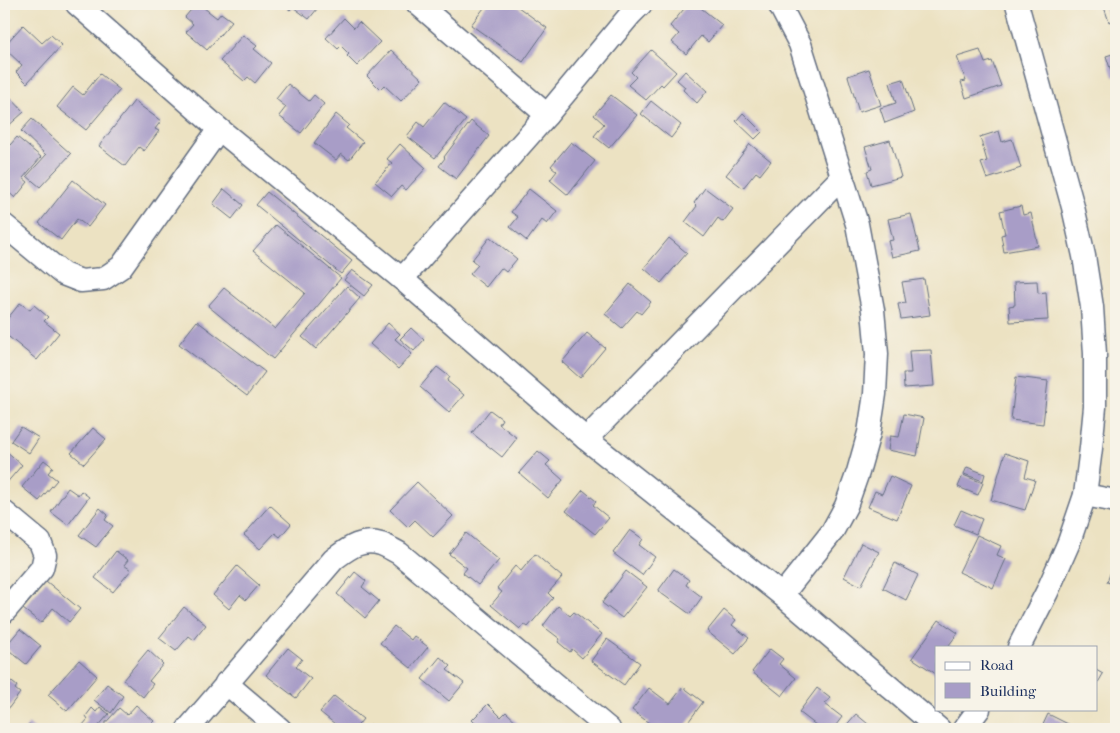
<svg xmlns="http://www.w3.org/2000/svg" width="1120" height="733" viewBox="0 0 1120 733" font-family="'IM FELL French Canon',serif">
  <rect width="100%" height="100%" fill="#f7f3e8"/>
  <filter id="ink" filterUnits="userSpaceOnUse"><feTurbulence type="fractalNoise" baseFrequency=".02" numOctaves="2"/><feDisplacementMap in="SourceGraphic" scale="10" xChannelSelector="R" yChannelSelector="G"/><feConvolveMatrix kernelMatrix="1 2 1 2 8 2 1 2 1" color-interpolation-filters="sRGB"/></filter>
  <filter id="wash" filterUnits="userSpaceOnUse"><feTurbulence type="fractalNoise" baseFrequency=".0096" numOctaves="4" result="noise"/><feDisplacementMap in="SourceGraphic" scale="20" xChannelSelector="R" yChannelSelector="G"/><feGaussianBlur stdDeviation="1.12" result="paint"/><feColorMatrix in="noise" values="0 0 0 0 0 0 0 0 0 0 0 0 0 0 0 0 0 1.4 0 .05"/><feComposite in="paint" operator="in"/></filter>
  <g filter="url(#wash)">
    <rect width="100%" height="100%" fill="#ece2c2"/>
    <g id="blocks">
      <!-- building -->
      <g fill="#a89dc7">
        <polygon points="196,4 199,4 217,18 221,13 232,21 207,50 186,32 193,24 185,17"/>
        <polygon points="282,4 321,4 309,19 293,7 290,10"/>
        <polygon points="487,4 514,4 547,28 523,62 471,25"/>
        <polygon points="688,4 696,4 722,25 708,42 701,36 686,54 672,42 679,34 670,26"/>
        <polygon points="1103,4 1116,4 1116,19 1109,22"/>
        <polygon points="344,18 354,28 359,22 380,42 357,66 347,56 349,54 341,46 338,49 326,38"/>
        <polygon points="23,25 42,43 51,35 62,45 27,83 16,72 22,65 4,48 4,46"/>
        <polygon points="243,35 257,46 254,49 271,63 255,83 248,77 244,81 220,61"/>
        <polygon points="391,50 422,79 401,101 384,85 380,89 367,76"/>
        <polygon points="651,50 676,72 663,86 661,84 646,100 628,85 636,77 631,72"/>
        <polygon points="980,50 985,63 992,61 1001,86 966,98 961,82 966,81 957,57"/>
        <polygon points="1116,53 1116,76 1113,77 1106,56"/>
        <polygon points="869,69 881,105 859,112 848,76"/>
        <polygon points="685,71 707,91 697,103 683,90 685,87 677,80"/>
        <polygon points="100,74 120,90 86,130 57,107 73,87 83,95"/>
        <polygon points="903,79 914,112 885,123 880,108 896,103 890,83"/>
        <polygon points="288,84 309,101 314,95 324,104 301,133 279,116 286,107 276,99"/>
        <polygon points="611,95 637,115 609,148 594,136 604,124 594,115"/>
        <polygon points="10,97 24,112 6,128 4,126 4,102"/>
        <polygon points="134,101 161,121 155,129 159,131 144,151 139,147 125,166 99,146"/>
        <polygon points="651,101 681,125 671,138 641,114"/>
        <polygon points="444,102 466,120 435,158 407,136 418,122 424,127"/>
        <polygon points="743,113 762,132 755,139 736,121"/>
        <polygon points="336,114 349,125 346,128 363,142 349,160 341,154 336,160 314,143"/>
        <polygon points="32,119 71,154 40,187 27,176 46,155 21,131"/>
        <polygon points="471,121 489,136 456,179 439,166 445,158 444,157"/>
        <polygon points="999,131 1002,142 1012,139 1021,168 987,179 981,163 987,161 980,137"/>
        <polygon points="17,137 41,157 23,178 28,182 15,198 4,188 4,152"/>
        <polygon points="890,140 901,177 871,185 867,171 872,169 865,147"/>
        <polygon points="571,142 595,161 568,195 550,180 557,171 551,166"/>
        <polygon points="400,144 426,168 406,190 401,186 392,196 375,182 392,163 387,159"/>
        <polygon points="750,144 771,161 760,175 756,172 743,188 726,175"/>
        <polygon points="73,180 105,205 88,227 77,219 61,240 39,223"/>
        <polygon points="705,188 733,209 723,222 718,218 704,237 685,222 697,206 694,203"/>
        <polygon points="224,189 243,205 232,219 213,204"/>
        <polygon points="529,189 557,211 547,224 542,220 527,241 510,227 518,217 511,212"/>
        <polygon points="267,192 352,261 341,274 256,205"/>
        <polygon points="1021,206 1023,215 1031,213 1038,246 1004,252 1001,235 1005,234 1000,211"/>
        <polygon points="911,214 920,251 892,257 888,241 893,240 888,219"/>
        <polygon points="276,225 341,278 273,359 208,306 224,288 275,329 305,293 253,251"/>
        <polygon points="490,237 517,259 506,272 501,268 486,287 470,274 478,265 472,260"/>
        <polygon points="669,238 687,253 661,283 644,268"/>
        <polygon points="352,270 373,285 364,296 344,280"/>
        <polygon points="924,279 930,315 901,319 898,304 906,303 902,282"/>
        <polygon points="1037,281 1038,293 1046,292 1048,320 1010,322 1009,306 1015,305 1014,282"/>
        <polygon points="630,284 651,302 641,314 637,311 622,328 605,314"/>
        <polygon points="347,286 360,298 316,349 302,337"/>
        <polygon points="20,303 30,310 34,305 48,317 44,321 59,333 37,360 4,333 4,323"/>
        <polygon points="197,321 265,372 247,396 179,344"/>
        <polygon points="388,323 400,334 395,339 412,354 398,369 370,344"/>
        <polygon points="411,328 424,340 414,351 400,339"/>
        <polygon points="587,333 605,348 580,378 562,362"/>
        <polygon points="931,350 934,386 904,388 903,373 911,373 909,351"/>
        <polygon points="437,367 450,377 447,381 464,395 449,412 420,387"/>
        <polygon points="1016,377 1048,381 1043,424 1011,420"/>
        <polygon points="490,410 502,419 499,424 517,438 502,457 472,433"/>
        <polygon points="904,414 924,418 917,456 888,450 890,436 899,437"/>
        <polygon points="21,427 39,438 29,453 11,441"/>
        <polygon points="93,428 106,439 84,464 71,453"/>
        <polygon points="4,449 22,465 4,486"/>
        <polygon points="538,451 550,461 546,465 563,480 548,498 519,473"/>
        <polygon points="1005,453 1029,461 1025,477 1035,480 1025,510 991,500"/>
        <polygon points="44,460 53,467 48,473 57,480 39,501 22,487"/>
        <polygon points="967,467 985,474 983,481 964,474"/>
        <polygon points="963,475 983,483 978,495 958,487"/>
        <polygon points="890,476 911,486 897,519 868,507 875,491 882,494"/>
        <polygon points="417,482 453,516 433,537 415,520 408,527 390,510"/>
        <polygon points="68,488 78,495 81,491 89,497 68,525 51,512"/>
        <polygon points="583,490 596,501 593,505 609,518 595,534 566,511"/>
        <polygon points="270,505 291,524 280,537 275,533 260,549 244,535"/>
        <polygon points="100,508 108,515 105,520 113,526 96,547 79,535"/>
        <polygon points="961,510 982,519 976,534 954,525"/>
        <polygon points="630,530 643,539 639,545 655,557 642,575 613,553"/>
        <polygon points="466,533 499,560 478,585 463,573 467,568 449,554"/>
        <polygon points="977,535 1001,546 997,555 1006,559 993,588 959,572"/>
        <polygon points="861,543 879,552 861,586 844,577"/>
        <polygon points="116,551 128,560 124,565 131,570 113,592 95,578"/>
        <polygon points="535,554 562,577 548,593 553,598 528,627 524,624 520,629 491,605 502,592 497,588 515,566 521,571"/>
        <polygon points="1116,558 1116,585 1107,582"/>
        <polygon points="895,563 918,575 906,600 883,588"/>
        <polygon points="237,566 259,585 246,600 240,595 229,609 213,595"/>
        <polygon points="674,569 689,580 686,585 702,597 690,614 658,591"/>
        <polygon points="626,571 647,587 622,618 602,603"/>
        <polygon points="355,572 366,581 362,587 379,601 365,618 337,594"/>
        <polygon points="46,581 80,609 69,622 53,608 41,623 23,609"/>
        <polygon points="558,606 570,616 574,612 602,634 582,658 572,649 570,652 558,642 560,639 543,626"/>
        <polygon points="184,607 206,625 194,640 189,636 176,651 159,638"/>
        <polygon points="724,610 736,620 732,625 749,638 735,654 707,631"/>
        <polygon points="939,620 958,633 949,645 951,647 936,647 936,674 912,658"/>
        <polygon points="394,626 411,640 414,636 428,647 411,668 380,643"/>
        <polygon points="20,629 41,646 26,664 5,647"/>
        <polygon points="607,639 640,663 624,685 591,661"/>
        <polygon points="288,648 302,659 296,667 311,679 296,698 266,675"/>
        <polygon points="770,649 783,659 779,664 796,678 782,696 752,672"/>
        <polygon points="148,650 163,664 149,681 153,684 143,697 123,680"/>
        <polygon points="440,657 451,666 447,670 464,683 449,701 422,679"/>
        <polygon points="79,660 97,676 67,711 48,695"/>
        <polygon points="1096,670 1103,674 1096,686"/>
        <polygon points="4,676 17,686 15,689 20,693 8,709 4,706"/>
        <polygon points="107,684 123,696 111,713 94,700"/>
        <polygon points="683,687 703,702 683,729 648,729 646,727 649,723 632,710 649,688 670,704"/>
        <polygon points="817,688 830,698 825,704 842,717 833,729 821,729 799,712"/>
        <polygon points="334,696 363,719 355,729 331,729 335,724 320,712"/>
        <polygon points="488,704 501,717 506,712 520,725 516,729 481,729 472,720"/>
        <polygon points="136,705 154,721 146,729 100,729 119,708 127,715"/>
        <polygon points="100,707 109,714 96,729 85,729 82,726 88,719 86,716 92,708 96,712"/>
        <polygon points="856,714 874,729 843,729"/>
        <polygon points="1048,714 1074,727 1073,729 1041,729"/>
        <polygon points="29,724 35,729 25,729"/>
        <polygon points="370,724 377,729 366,729"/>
      </g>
    </g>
  </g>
  <g filter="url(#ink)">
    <use href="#blocks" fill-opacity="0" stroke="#646e81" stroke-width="1"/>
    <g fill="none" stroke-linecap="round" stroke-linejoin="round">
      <!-- minor casing -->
      <g stroke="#646e81" stroke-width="25">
        <g id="minor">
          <polyline points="77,4 219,129 402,279 586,439 782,595 939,729"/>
          <polyline points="779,4 800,44 857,224 873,310 877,354 875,394 869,433 858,472 846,506 832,532 782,595"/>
          <polyline points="1017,4 1073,207 1084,256 1092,307 1095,354 1095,407 1091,448 1085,495 1069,542 1047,592 1019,647"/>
          <polyline points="547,115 630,15 641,4"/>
          <polyline points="4,225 63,274 81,281 103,279 121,267 219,129"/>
          <polyline points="402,279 547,115 418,4"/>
          <polyline points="586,439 842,177"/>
          <polyline points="1085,495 1116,501"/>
          <polyline points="4,512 40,542 45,555 42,568 4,612"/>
          <polyline points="226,683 280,729"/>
          <path d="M188,729L334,559C349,548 361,538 381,544C387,546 393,550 399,553L609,729"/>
          <polyline points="964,729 979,709"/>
        </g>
      </g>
      <!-- minor -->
      <use href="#minor" stroke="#fff" stroke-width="22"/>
    </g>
  </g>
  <!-- margin -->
  <rect width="1120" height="733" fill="none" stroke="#f7f3e8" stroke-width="20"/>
  <!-- legend -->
  <rect x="935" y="646" width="162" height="65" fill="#f7f3e8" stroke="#9fa5b1"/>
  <rect x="945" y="662" width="25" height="8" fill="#ffffff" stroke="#9fa5b1"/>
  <text x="980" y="670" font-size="15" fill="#1b2f5e">Road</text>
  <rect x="945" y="683" width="25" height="15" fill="#a89dc7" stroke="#9fa5b1"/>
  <text x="980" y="696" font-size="15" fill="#1b2f5e">Building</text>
</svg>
